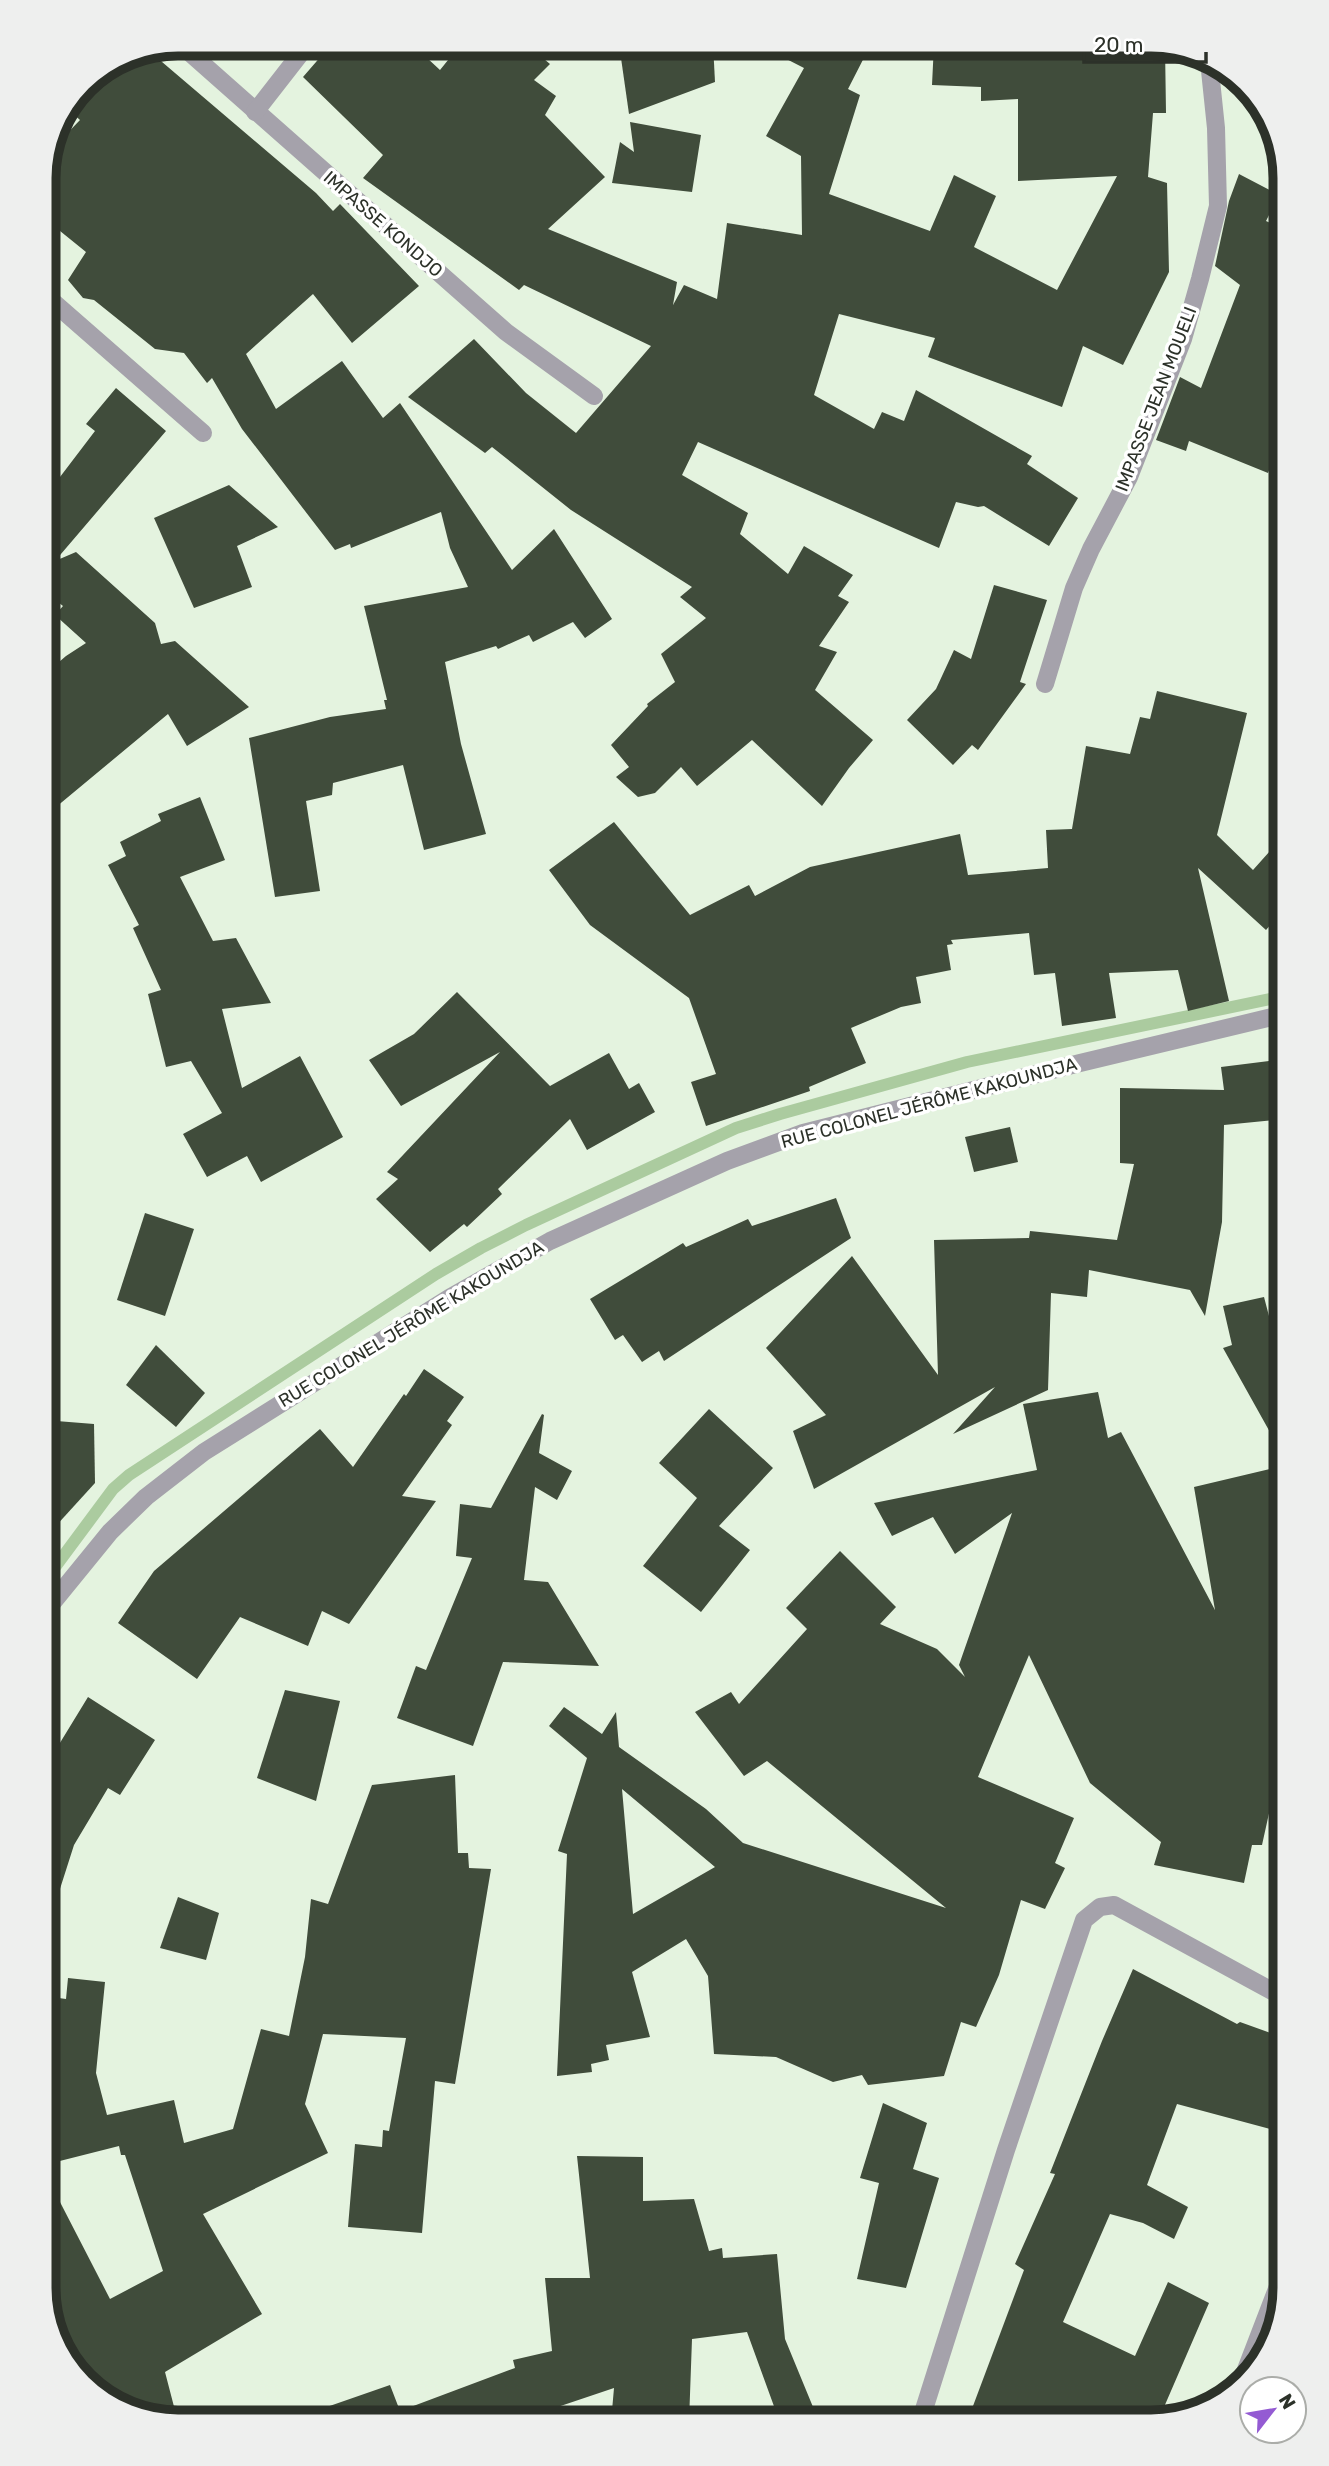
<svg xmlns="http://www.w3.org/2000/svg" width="1329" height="2466" viewBox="0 0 1329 2466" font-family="Rubik,sans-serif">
  <rect width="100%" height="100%" fill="#e4f3df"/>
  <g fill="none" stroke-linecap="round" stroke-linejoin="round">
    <!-- stream -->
    <polyline stroke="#abcb9f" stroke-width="12" points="44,1582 113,1489 129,1475 436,1274 481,1248 526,1225 736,1128 780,1114 967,1062 1285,996"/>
  </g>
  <!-- building -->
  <g fill="#404c3b" fill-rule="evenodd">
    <polygon points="351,44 412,44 440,70 461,44 526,44 550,64 534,80 556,96 545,115 605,177 548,229 677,282 673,305 684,285 717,299 727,223 802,235 801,156 766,136 804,68 757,44 871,44 848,89 860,95 829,194 930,231 954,175 996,196 974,247 1057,290 1117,176 1018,181 1018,99 981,101 981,87 932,85 934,44 1165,46 1166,113 1153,113 1148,177 1167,183 1169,272 1123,365 1083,346 1062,407 928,357 935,338 839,314 814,395 874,429 882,412 904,421 916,390 1032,456 1027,464 1078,498 1049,546 984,506 978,507 956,502 939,548 698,442 682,475 748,513 740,534 788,574 804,546 853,575 838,596 849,602 819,646 837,652 815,690 873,740 849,768 822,806 752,740 697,786 681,767 655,793 638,797 616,777 629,767 611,745 648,706 647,704 675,682 661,654 706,618 680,597 692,587 571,510 492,447 485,453 408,397 474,339 526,393 576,433 651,346 524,285 519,290 363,178 383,155 303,77 329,47 341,56"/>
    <polygon points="619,44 713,44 715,82 629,114"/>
    <polygon points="148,50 316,193 333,211 340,204 419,286 352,343 313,294 246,354 276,409 342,361 383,418 400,403 512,570 554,529 612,619 585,638 573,622 533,642 529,635 498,649 496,646 445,662 461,744 486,834 424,850 403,765 333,783 332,795 306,801 320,891 275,897 249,738 330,717 386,709 384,700 387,700 364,606 468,587 450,548 441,512 351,548 350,544 335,550 242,429 212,378 207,383 184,353 155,349 94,300 83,298 68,280 86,252 44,218 44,169 55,146 80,120 70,111 83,83 127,54"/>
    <polygon points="630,122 701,135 692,192 612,183 620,142 634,152"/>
    <polygon points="1239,174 1279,195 1266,221 1285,230 1285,431 1268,473 1189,441 1186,451 1156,440 1180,377 1201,388 1240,285 1215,266 1229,201"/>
    <polygon points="116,388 166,431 55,561 76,552 155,623 161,644 175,641 249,707 187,746 168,714 44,817 44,675 66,656 86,643 55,615 63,606 44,591 44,498 95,431 86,424"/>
    <polygon points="229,485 278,527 237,546 252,587 194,608 154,518"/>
    <polygon points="994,585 1047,600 1020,682 1026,684 978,750 972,745 953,765 907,720 936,689 954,650 971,659"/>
    <polygon points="1157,691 1247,713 1217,835 1253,870 1285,834 1285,908 1266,930 1198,868 1229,1001 1188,1011 1178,970 1109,973 1116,1018 1062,1026 1055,973 1034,975 1029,933 951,940 953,944 947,945 951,970 916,977 921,1003 901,1007 851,1028 866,1063 809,1087 810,1091 706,1126 691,1082 716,1074 689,998 590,925 549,870 614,822 690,915 749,885 755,896 810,867 960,834 968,875 1048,868 1046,830 1072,829 1086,746 1130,754 1140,717 1150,719"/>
    <polygon points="200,797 225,860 180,877 213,941 236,938 271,1003 222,1009 242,1088 300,1056 343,1137 261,1182 247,1156 207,1177 183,1134 222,1113 191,1061 166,1067 148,994 161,990 133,928 139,925 108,865 126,856 120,842 161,821 158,814"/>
    <polygon points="457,992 550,1086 609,1053 629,1089 639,1083 655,1112 587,1150 570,1119 498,1189 502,1194 467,1227 464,1224 430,1252 376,1199 398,1179 387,1172 500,1052 401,1106 369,1060 414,1034"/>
    <polygon points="1269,1061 1270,1067 1285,1066 1285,1116 1275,1117 1275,1120 1224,1125 1222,1222 1205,1316 1190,1290 1089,1270 1087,1297 1051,1293 1048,1390 953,1434 995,1387 814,1489 793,1431 826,1415 766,1348 852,1256 938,1375 934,1240 1029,1238 1030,1231 1117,1240 1134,1164 1120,1163 1120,1088 1224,1090 1221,1067"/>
    <polygon points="1010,1127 1018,1162 974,1172 965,1137"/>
    <polygon points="836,1198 851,1238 664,1361 659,1351 642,1362 623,1335 615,1340 590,1299 683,1243 686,1247 748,1219 752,1226"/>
    <polygon points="145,1213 194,1229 165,1316 117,1300"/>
    <polygon points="1264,1297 1285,1377 1285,1459 1223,1348 1232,1345 1223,1306"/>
    <polygon points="156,1345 205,1393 176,1427 126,1385"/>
    <polygon points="424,1369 464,1397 447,1421 452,1425 402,1496 436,1501 349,1624 322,1611 308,1646 240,1617 197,1679 118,1623 154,1571 320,1429 353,1467 404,1394 406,1396"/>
    <path d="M1098,1392L1108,1438L1121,1432L1215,1610L1194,1487L1283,1466L1277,1593H1285V1773L1279,1768L1262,1845H1252L1244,1883L1154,1865L1161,1842L1090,1783L1029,1655L978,1777L1074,1818L1055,1863L1065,1868L1045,1909L1021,1900L999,1975L976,2027L961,2022L944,2076L868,2085L862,2075L833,2082L776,2057L714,2054L708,1976L686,1939L632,1972L650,2037L606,2045L609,2060L591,2064L592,2072L557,2076L567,1854L558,1851L587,1758L549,1726L564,1707L602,1734L616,1712L619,1747L706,1809L743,1843L946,1908L767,1761L744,1776L695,1712L731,1692L739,1704L807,1629L786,1608L840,1551L896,1607L880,1624L937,1649L965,1677L959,1665L1012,1513L955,1554L933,1517L892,1536L874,1503L1037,1470L1023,1404ZM622,1789L715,1867L633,1914Z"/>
    <polygon points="709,1409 773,1468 719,1526 750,1550 701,1612 643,1566 697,1498 659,1463"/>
    <polygon points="542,1414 544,1415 539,1453 572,1471 557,1500 535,1487 524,1580 548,1582 599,1666 503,1662 473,1746 397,1718 416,1666 426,1670 472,1558 456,1556 460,1504 491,1508"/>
    <polygon points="44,1420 94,1424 95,1483 44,1539"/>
    <polygon points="285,1690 340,1701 316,1801 257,1778"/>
    <polygon points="88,1697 155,1740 120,1795 108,1788 74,1845 51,1917 44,1916 44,1769"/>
    <polygon points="455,1775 458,1853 468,1853 469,1868 491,1869 455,2084 435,2081 422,2233 348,2227 355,2144 382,2147 383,2130 389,2131 406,2038 323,2034 305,2104 328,2153 203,2214 262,2314 165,2372 178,2422 169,2422 103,2399 54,2340 44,2288 44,2171 110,2299 163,2271 125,2155 121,2155 119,2146 44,2165 44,1996 66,1999 68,1978 105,1982 96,2073 107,2115 174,2100 184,2143 233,2129 261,2029 289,2036 305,1957 311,1899 328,1904 372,1785"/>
    <polygon points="178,1897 219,1913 206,1960 160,1948"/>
    <polygon points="1133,1969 1237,2024 1240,2022 1285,2038 1285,2133 1177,2104 1147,2185 1188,2207 1174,2239 1143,2223 1110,2214 1063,2322 1135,2356 1168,2282 1209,2303 1158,2421 967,2422 1024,2270 1015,2264 1055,2174 1050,2173 1102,2041"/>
    <polygon points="883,2103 927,2123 913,2169 939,2178 906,2288 857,2279 879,2183 860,2178"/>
    <polygon points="577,2156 643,2157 643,2201 694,2199 709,2251 722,2248 723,2258 777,2254 785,2339 813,2407 779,2420 747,2332 692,2339 689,2422 611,2422 614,2388 513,2422 299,2422 298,2417 390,2385 400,2411 515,2368 513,2360 552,2351 545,2278 590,2278"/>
  </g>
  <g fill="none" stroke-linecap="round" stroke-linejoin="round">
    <!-- path -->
    <polyline stroke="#a6b2a2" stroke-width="4.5" stroke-dasharray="7 3.5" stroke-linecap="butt" points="44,1544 55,1553"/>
    <!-- street -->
    <g stroke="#a5a2ab" stroke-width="18">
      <polyline points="180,44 506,332 594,396"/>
      <polyline points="255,112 308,44"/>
      <polyline points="44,294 203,433"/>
      <polyline points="1045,684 1074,588 1091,549 1129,477 1183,339 1200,279 1218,206 1216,128 1209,61"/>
      <polyline points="44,1613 110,1532 146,1497 204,1452 449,1298 550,1241 727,1161 803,1133 1080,1063 1285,1014"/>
      <polyline points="1242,2380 1285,2268"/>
      <polyline points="920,2422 1006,2150 1084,1920 1100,1907 1114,1905 1285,1998"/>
    </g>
  </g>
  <g text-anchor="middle" stroke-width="7" stroke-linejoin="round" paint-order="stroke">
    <!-- street labels -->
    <g font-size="18" fill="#2c3129" stroke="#fff">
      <text transform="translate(383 224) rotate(41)" y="6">IMPASSE KONDJO</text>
      <text transform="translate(1156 399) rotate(-69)" y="6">IMPASSE JEAN MOUELI</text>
      <text transform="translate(929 1103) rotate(-15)" y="6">RUE COLONEL JÉRÔME KAKOUNDJA</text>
      <text transform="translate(411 1324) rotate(-31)" y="6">RUE COLONEL JÉRÔME KAKOUNDJA</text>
    </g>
  </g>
  <!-- crop -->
  <path d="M0 0H1329V2466H0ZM178 56H1151A122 122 0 0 1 1273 178V2288A122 122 0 0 1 1151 2410H178A122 122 0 0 1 56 2288V178A122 122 0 0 1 178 56Z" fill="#eeefee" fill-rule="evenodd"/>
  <path fill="none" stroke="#2c3129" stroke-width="9" d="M178 56H1151A122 122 0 0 1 1273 178V2288A122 122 0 0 1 1151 2410H178A122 122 0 0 1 56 2288V178A122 122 0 0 1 178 56Z"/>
  <!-- north arrow -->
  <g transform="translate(1273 2410) rotate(59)"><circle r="33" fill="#ffffff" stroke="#abada9" stroke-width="2"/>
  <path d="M0-5L12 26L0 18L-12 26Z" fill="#945bd3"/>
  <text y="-10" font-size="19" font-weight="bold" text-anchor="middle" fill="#2c3129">N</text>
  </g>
  <!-- scale -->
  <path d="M1084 52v10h122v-10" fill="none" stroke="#2c3129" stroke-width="3.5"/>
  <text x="1094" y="52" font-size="21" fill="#2c3129" stroke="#ffffff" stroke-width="5" paint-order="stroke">20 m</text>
</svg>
